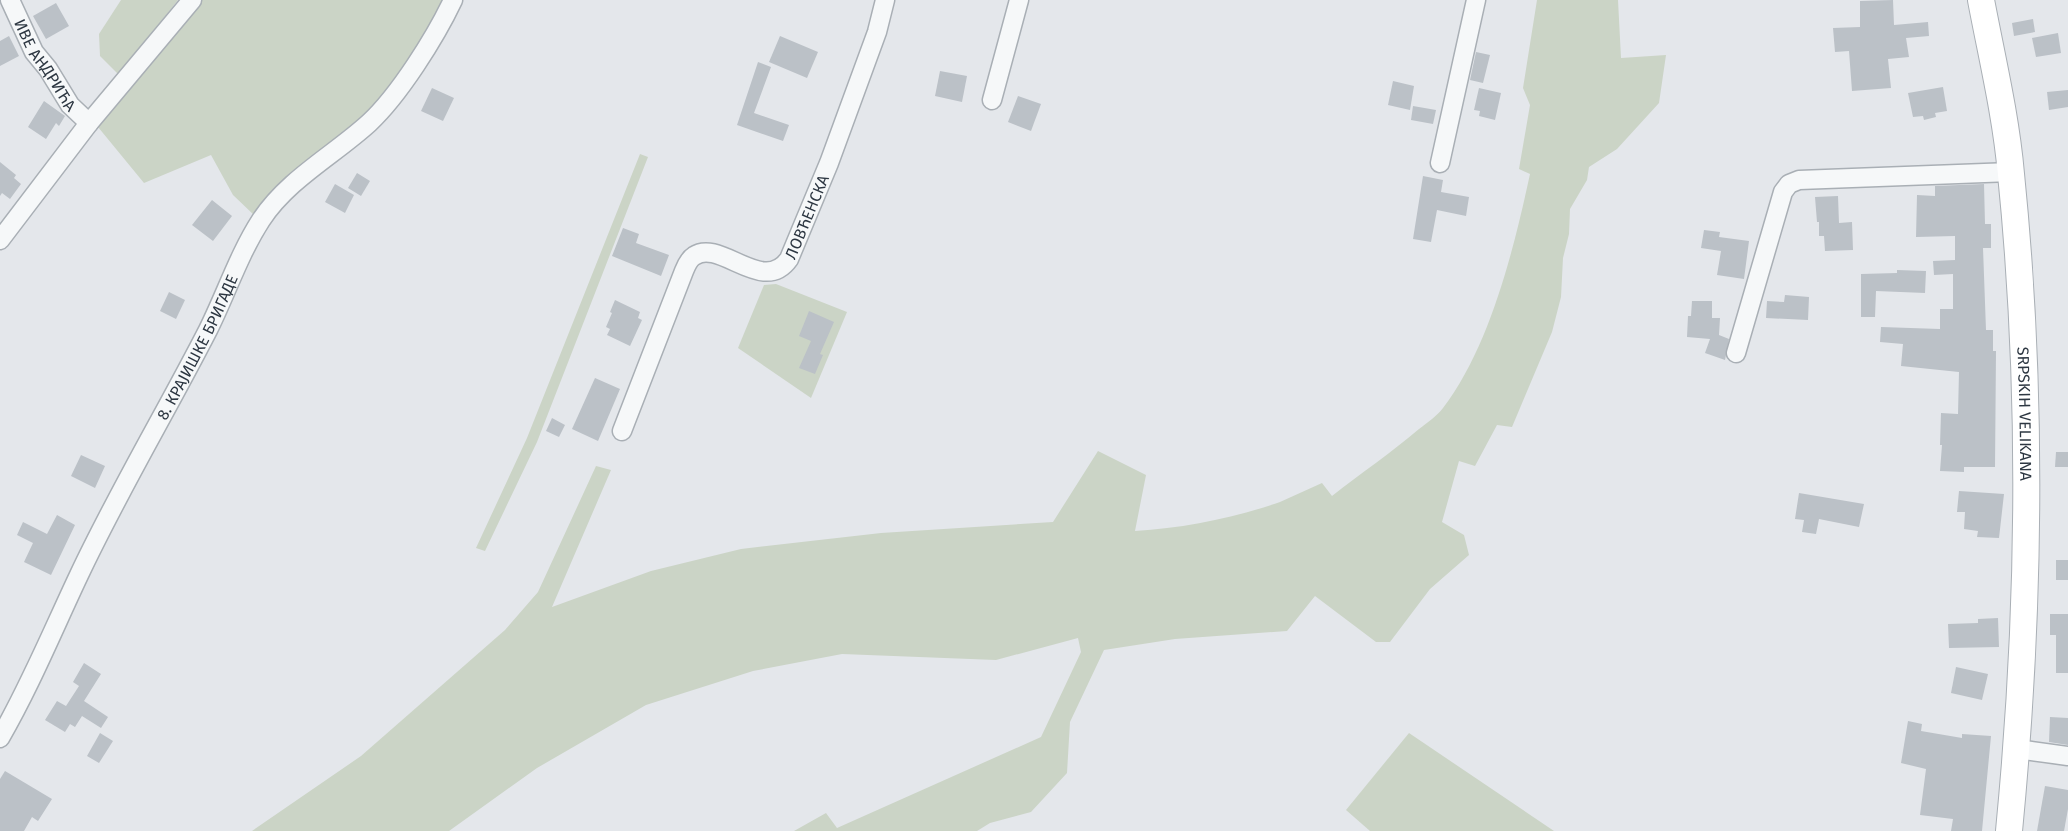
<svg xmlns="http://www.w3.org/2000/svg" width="2068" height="831" viewBox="0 0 2068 831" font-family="'Fira Sans',sans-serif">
  <rect width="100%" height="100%" fill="#e4e7eb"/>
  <!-- green -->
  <g fill="#cbd4c6">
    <polygon points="121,0 178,0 119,75 100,56 99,34"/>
    <polygon points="199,0 447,0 387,94 255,216 233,195 211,155 144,183 98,127 154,59"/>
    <path d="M1537,0H1618L1621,58L1666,55L1659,103L1617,149L1589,167L1587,180L1570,209L1569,234L1563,258L1561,297L1552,332L1512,427L1497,425L1475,466L1459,461L1442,522L1464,535L1469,555L1430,589L1390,642H1376L1315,596L1287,631L1175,639L1104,650L1070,722L1067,773L1031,812L990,823L977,831H794L826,813L837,828L1041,737L1081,652L1078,638L996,660L842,654L753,671L646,705L537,768L449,831H252L361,756L505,630L538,592L596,466L611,470L552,607L651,571L741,549L881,533L1053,522L1098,451L1146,475L1135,531C1184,528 1234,518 1280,502C1294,496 1308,489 1322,483L1332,496C1361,473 1391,453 1419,429C1427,423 1437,416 1443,408C1490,347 1514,248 1530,174L1519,169L1530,105L1523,88Z"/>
    <polygon points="640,154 648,157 537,442 485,551 476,548 527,438"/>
    <polygon points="776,284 847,312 811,398 738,348 764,285"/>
    <polygon points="1409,733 1554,831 1370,831 1346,810"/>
  </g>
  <!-- building -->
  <g fill="#bbc1c7">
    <polygon points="1893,0 1894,25 1928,22 1929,36 1906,38 1909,57 1888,59 1891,88 1852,91 1849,51 1835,52 1833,28 1860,27 1860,1"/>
    <polygon points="56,3 69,26 46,39 33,16"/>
    <polygon points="2033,19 2035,32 2014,36 2012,23"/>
    <polygon points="2058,33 2061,53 2036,57 2032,38"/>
    <polygon points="9,36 19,56 0,66 0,41"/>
    <polygon points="780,36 818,52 807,78 769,62"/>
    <polygon points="1476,52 1490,55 1483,83 1470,80"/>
    <polygon points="758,62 771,67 754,113 789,125 783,141 737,125"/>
    <polygon points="940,71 967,76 962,102 935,96"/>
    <polygon points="1393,81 1414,86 1410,110 1388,105"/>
    <polygon points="1943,87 1947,111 1935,113 1936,117 1924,120 1923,116 1913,117 1908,93"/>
    <polygon points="432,88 454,98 443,121 421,111"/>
    <polygon points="1479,88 1501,93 1495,120 1479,116 1480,111 1474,110"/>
    <polygon points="2068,90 2068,107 2049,110 2047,92"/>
    <polygon points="1018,96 1041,104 1031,131 1008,122"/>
    <polygon points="44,101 65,116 59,126 56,123 46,139 28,127"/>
    <polygon points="1413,106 1436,110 1433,124 1411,120"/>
    <polygon points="0,162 16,175 14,178 21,184 10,199 2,193 0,196"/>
    <polygon points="357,173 370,181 361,196 348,188"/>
    <polygon points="1423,176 1443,180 1441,192 1469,197 1466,216 1437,210 1431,242 1413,239"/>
    <polygon points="335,184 354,195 345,213 325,202"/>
    <polygon points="1984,184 1985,224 1991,224 1991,248 1983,248 1986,330 1993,330 1993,351 1996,351 1995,467 1964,467 1964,472 1940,471 1942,445 1940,445 1941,413 1958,414 1959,372 1901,366 1903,344 1880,342 1881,327 1940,329 1940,309 1953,309 1953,274 1934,275 1933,261 1955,260 1955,236 1916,237 1917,195 1935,196 1935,186"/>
    <polygon points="1838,196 1839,223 1852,222 1853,250 1825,251 1824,236 1819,236 1819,222 1817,222 1815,197"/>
    <polygon points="212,200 232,216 213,241 192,225"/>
    <polygon points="623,228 639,234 636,243 669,255 661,276 612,256"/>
    <polygon points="1704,230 1720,232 1719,237 1749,241 1744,279 1717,275 1721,251 1701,248"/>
    <polygon points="1897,270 1926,271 1925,293 1876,291 1875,317 1861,317 1861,274 1897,273"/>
    <polygon points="169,292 185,300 176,319 160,311"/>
    <polygon points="1785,295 1809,297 1808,320 1766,318 1767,301 1784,302"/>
    <polygon points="615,300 640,312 638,318 642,320 630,346 607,335 610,329 606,327 612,313 610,312"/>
    <polygon points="1692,301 1712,301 1712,318 1720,318 1719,335 1729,339 1725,360 1705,353 1710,339 1687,337 1688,316 1691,316"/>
    <polygon points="809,311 834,322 820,354 823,355 815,374 799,368 811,341 799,336"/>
    <polygon points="595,378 620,389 598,441 572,429"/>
    <polygon points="552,418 565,425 559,437 546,431"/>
    <polygon points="2056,452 2068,452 2068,467 2055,467"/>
    <polygon points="81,455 105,466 95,488 71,476"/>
    <polygon points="1959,491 2004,494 1999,538 1977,537 1978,531 1964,529 1965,512 1957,512"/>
    <polygon points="1799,493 1864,504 1859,527 1819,519 1816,534 1802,532 1804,520 1795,519"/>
    <polygon points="57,515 75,525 51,575 24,562 33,543 17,535 23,522 47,534"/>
    <rect x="2056" y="560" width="12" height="20"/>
    <polygon points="2050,614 2068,614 2068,673 2056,673 2056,635 2050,635"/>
    <polygon points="1998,618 1999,647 1949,648 1948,624 1978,623 1978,619"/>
    <polygon points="84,663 101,674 84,701 108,717 101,728 82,716 75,727 70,724 65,732 45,720 57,701 66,706 79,686 73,682"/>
    <polygon points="1956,667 1988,674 1982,700 1951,693"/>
    <polygon points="2050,717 2068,718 2068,745 2049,742"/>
    <polygon points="1908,721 1922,724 1921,731 1962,738 1962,734 1991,736 1982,831 1951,831 1953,819 1920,815 1926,769 1901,763"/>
    <polygon points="100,733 113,741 99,763 87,756"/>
    <polygon points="5,771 52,799 38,821 32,817 24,831 0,831 0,779"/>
    <polygon points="2045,786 2068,790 2068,809 2064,831 2037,831"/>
  </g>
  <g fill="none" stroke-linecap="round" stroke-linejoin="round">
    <!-- minor casing -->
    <g stroke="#a9afb5" stroke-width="21">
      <g id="minor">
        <path id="s1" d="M10,0L34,52L48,69L70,105L89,123"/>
        <polyline points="992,100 1019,0"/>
        <polyline points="1440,163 1476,0"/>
        <polyline points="0,240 89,123 192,0"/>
        <polyline points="1736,353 1783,192 1789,184 1799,180 2011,172"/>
        <path id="s2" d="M622,431L684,271C686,266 689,259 694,256C720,238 763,296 789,259L829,163L877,32L885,0"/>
        <path id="s3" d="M0,738C30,686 53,630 79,575C118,492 166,412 208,330C226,294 239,254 261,220C288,179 334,155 369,123C399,95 435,38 453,0"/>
        <polyline points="2017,749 2068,756"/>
      </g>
    </g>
    <!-- secondary casing -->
    <g stroke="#a9afb5" stroke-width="28">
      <g id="secondary">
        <path id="s4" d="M1981,0C1992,58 2006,116 2011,174C2033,391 2030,615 2009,831"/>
      </g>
    </g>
    <!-- minor -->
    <use href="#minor" stroke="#f6f8f9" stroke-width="18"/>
    <!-- secondary -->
    <use href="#secondary" stroke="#fff" stroke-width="26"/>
  </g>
  <g text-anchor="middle" stroke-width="4.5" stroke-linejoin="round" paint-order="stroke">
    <!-- street labels -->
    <g font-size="16" fill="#2d3742" stroke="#f3f6f8">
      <text dy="6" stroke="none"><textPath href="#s1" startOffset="74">ИВЕ АНДРИЋА</textPath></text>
      <text dy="6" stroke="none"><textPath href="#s2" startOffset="339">ЛОВЋЕНСКА</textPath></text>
      <text dy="6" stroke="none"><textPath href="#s3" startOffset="438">8. КРАЈИШКЕ БРИГАДЕ</textPath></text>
      <text dy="6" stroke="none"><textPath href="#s4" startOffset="417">SRPSKIH VELIKANA</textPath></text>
    </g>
  </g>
</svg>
